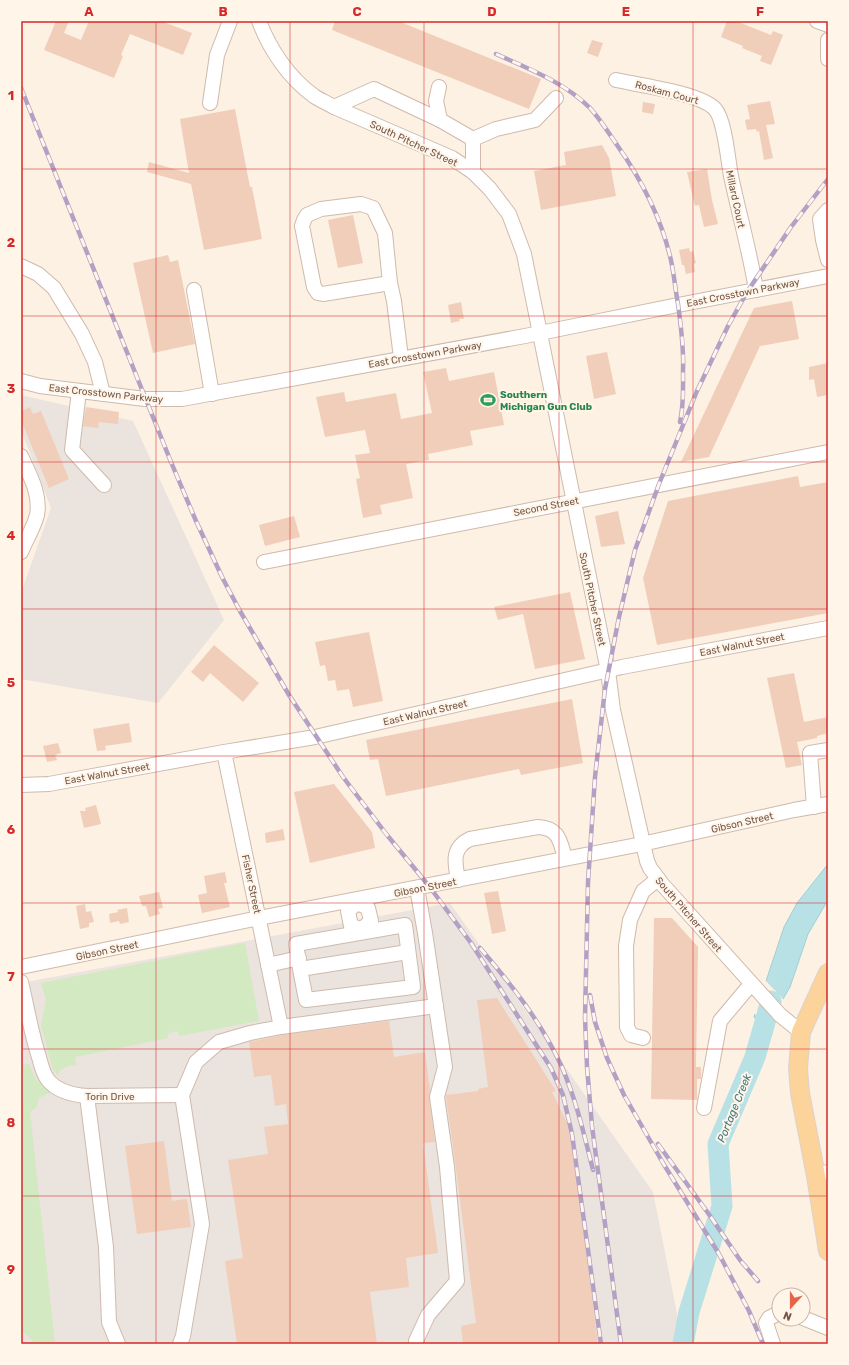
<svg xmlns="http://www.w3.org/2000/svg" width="849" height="1365" viewBox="0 0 849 1365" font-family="Rubik,sans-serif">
  <rect width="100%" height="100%" fill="#fcf1e2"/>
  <!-- industrial -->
  <g fill="#ebe3dd">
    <polygon points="21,395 133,421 224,620 158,703 21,679 21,593 51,508 21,430"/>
    <polygon points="450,903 653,1192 683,1344 21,1344 21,983"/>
  </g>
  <!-- green -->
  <g fill="#d3e9c1">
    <polygon points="245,943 259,1021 179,1036 178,1031 168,1033 168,1038 75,1057 76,1066 70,1065 60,1070 58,1076 52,1067 41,1025 46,1000 41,983"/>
    <polygon points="29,1064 36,1080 51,1092 39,1098 36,1108 30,1112 55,1344 36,1344 21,1330 21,1065"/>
  </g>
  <!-- water -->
  <polygon fill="#b7e1e5" stroke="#9dd1d7" points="828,864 828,900 808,934 790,987 783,999 771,1037 754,1017 784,927 797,903"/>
  <!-- pier -->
  <polygon fill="#fcf1e2" points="765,980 785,1001 773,1034 754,1013"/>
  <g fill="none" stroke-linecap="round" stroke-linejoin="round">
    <!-- river -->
    <polyline stroke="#b7e1e5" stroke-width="21" points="683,1344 689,1312 722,1206 718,1144 755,1057 771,1001"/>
  </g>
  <!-- building -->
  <g fill="#f1ceba">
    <polygon points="56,21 69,21 64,33 81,40 89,21 161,21 192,33 183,55 130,34 121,55 123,56 114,78 44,50"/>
    <polygon points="335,21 398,21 541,79 529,109 332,30"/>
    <polygon points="727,21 736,21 771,35 773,31 783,35 771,65 760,61 762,56 742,48 743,46 721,37"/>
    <polygon points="592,40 603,43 598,57 587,53"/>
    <polygon points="770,101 775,124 766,125 773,158 764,160 759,131 757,132 756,129 747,130 745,120 750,119 747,105"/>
    <polygon points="643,102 655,104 653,114 642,112"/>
    <polygon points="235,109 250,187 252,187 262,239 204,250 191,184 147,172 149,162 189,173 180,119"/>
    <polygon points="602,145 609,158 616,196 541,210 534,171 566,165 564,152"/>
    <polygon points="707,169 712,200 718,224 704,227 699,205 695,206 687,172"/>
    <polygon points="353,215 363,263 338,268 328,220"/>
    <polygon points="689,248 690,252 693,251 696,263 694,264 695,272 686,274 684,265 682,265 679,250"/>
    <polygon points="168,255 170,262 178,260 195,344 153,353 133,263"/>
    <polygon points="792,301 799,339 760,346 709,457 681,462 754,308"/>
    <polygon points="461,302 464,319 459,319 460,321 451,323 448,305"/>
    <polygon points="607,352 616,394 594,399 586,356"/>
    <polygon points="828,363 828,395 817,397 814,379 809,380 809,367"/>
    <polygon points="446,368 449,381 494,372 504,425 470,431 473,445 428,454 429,460 406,464 413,498 380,505 382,514 363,518 356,479 360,478 355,455 370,453 365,430 325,437 316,397 344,392 346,402 396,393 401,419 432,413 423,372"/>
    <polygon points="30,407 33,414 41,411 69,479 49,488 21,420 21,411"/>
    <polygon points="86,407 119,412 118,424 99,422 98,428 83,426"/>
    <polygon points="798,476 800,487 828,482 828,613 657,645 643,578 668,501"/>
    <polygon points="618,511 625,544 601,547 595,516"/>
    <polygon points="294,516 300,537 265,546 259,525"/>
    <polygon points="570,592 585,659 535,669 523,614 498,620 494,607"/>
    <polygon points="369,632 383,701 353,707 349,689 337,691 335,680 328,681 325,665 320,666 315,642"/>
    <polygon points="214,645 259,683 243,702 210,673 203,682 191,672"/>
    <polygon points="794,673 804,722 828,717 828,733 817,736 817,738 797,742 802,765 786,768 767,678"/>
    <polygon points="572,699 583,763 521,775 519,769 386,796 378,759 370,760 366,740"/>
    <polygon points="129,723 132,742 105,746 106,750 97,751 93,729"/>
    <polygon points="58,743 61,753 55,755 57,760 47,762 43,746"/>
    <polygon points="334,784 372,832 375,848 310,863 294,792"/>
    <polygon points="96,805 101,824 84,828 80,811 86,811 85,808"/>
    <polygon points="283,829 285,840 266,843 265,833"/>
    <polygon points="225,872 227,883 224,883 230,907 202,913 198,895 207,893 204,876"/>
    <polygon points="498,891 506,931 492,934 484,893"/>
    <polygon points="159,892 163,908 158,909 160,914 149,917 146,906 142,906 139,896"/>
    <polygon points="85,904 86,912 91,911 94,922 89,923 89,927 80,929 76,906"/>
    <polygon points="127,908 129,922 120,924 119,921 110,923 109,914 118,912 117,910"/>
    <polygon points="654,918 672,918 698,947 696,1067 701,1067 701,1079 697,1079 697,1100 651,1099"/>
    <polygon points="497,998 556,1091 552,1092 571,1131 598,1344 463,1344 461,1326 476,1323 452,1139 446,1098 446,1095 478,1091 478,1089 488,1087 477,1000"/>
    <polygon points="389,1021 394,1057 425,1052 430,1090 429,1098 435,1142 423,1143 438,1253 406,1258 409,1287 370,1292 377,1344 237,1344 225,1261 243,1258 228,1160 268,1154 264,1127 288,1124 286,1104 275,1106 271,1075 254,1077 249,1042 282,1035"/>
    <polygon points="164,1141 172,1201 187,1199 191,1227 137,1234 125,1146"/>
  </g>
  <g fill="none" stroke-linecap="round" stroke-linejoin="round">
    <!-- minor casing -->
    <g stroke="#cfbaac" stroke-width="16">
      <g id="minor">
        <path d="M259,21C270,50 289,78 314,96C320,100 327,103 334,107L452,158L473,172L490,189L509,214L524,254L608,671L613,710L647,861L650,868L662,884L780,1015L801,1032"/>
        <polyline points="817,21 828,25"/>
        <polyline points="828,40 828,59"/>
        <path d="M616,80C639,85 700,93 715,109C725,120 728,161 731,176C739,214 750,252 756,290"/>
        <polyline points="439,87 436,101 440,120"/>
        <polyline points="210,103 217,55 230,21"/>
        <polyline points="334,107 374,89 440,120 473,139 473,172"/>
        <polyline points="473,139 496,129 535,120 556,98"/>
        <polyline points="828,210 820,219 823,240 828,260"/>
        <polyline points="21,266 38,274 54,288 82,334 95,362 103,394"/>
        <polyline points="390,283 385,233 373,208 361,204 321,209 307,215 304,220 302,226 314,287 318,293 323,294 390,283 394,301 401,358"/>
        <polyline points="194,290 212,394"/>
        <polyline points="21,381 40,386 145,399 182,399 525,336 678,305 828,276"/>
        <polyline points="79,391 72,450 104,485"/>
        <path d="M21,456C29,474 41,494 37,515C34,527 26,540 21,552"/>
        <polyline points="264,562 828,452"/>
        <polyline points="224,752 281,1027 436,1006"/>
        <polyline points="21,785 49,784 224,752 315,737 622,667 828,628"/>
        <polyline points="814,807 810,753 828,750"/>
        <path d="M458,880C455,863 451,848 470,839L538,827C559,828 560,841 565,858"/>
        <polyline points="357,903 348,911 351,926 362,929"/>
        <polyline points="357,903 368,908 371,921 362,929"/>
        <polyline points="268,965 299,958"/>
        <polyline points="21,967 259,918 642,844 794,810 828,804"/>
        <polyline points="300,969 296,944 405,925 413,987 306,1000 300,969 408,952"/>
        <path d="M21,982C27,1007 31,1033 39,1057C41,1065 43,1074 48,1080C57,1091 74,1095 87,1096L182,1095"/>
        <polyline points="643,1038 631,1035 627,1027 626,946 630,920 643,891 658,879"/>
        <polyline points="87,1096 106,1247 109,1322 118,1344"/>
        <polyline points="704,1108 720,1021 751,984"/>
        <polyline points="816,1176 828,1172"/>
        <polyline points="803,1318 828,1328"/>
        <polyline points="180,1344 183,1336 202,1224 182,1095 196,1062 219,1042 250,1033 281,1027"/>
        <polyline points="416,1344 416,1341 428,1315 457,1281 447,1167 437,1097 445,1067 425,933 417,888"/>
        <polyline points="773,1344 766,1323 769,1318 779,1313"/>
      </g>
    </g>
    <!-- major casing -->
    <g stroke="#dbd3d0" stroke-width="20">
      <polyline id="major" points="828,973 801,1032 798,1069 800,1093 816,1176 828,1251"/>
    </g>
    <!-- minor -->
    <use href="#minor" stroke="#fff" stroke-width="14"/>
    <!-- major -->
    <use href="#major" stroke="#fbd39b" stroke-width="18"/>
    <!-- rail casing -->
    <g stroke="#b3a1c5" stroke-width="4.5">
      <g id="rail">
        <path d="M496,54C529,69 564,82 590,108C600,119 608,132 617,145C641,179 660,215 670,256C674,272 675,288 678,304C681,326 684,348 683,370C683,387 684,405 680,422"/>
        <polyline points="21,88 171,462 196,521 223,579 240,611 289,695 343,777 387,835 429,886 471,943 551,1068 563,1095 572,1134 601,1344"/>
        <path d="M480,948C511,984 541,1022 561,1065C576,1099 584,1134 593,1170"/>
        <polyline points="590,995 595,1022 607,1058 624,1095 663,1163 719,1254 749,1311 763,1344"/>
        <polyline points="658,1144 708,1213 740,1260 758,1281"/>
        <polyline points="621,1344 592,1126 587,1067 585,1018 588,882 595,777 605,689 619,617 635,550 659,484 697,391 728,326 747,292 791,227 828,179"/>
      </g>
    </g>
    <!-- rail -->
    <use href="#rail" stroke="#fff5e8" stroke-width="3" stroke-dasharray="9" stroke-linecap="butt"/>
  </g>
  <!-- grid -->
  <path fill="none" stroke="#d62828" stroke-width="1" stroke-opacity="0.55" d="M156,21V1344M290,21V1344M424,21V1344M559,21V1344M693,21V1344M21,169H828M21,316H828M21,462H828M21,609H828M21,756H828M21,903H828M21,1049H828M21,1196H828"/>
  <!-- icons -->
  <defs>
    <g id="stadium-bare" transform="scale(1.2)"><path d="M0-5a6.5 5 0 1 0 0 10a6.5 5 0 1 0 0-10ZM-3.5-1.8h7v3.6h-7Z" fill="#2e9e5b" stroke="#fff5e8" stroke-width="2.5" paint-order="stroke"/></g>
  </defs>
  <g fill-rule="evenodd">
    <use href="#stadium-bare" x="488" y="400"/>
  </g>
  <g text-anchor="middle" stroke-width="4" stroke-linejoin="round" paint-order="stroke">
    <!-- street labels -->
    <g font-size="10" fill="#745649" stroke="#fff5e8">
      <text transform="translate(667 92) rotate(15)" y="4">Roskam Court</text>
      <text transform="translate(414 143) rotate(25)" y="4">South Pitcher Street</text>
      <text transform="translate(736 199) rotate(78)" y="4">Millard Court</text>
      <text transform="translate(743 292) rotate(-11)" y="4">East Crosstown Parkway</text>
      <text transform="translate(425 354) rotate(-10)" y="4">East Crosstown Parkway</text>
      <text transform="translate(106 393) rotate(6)" y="4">East Crosstown Parkway</text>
      <text transform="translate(546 506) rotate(-11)" y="4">Second Street</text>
      <text transform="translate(593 599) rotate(78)" y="4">South Pitcher Street</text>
      <text transform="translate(742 644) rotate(-11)" y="4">East Walnut Street</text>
      <text transform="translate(425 712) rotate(-13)" y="4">East Walnut Street</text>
      <text transform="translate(107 773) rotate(-10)" y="4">East Walnut Street</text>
      <text transform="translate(742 822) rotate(-13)" y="4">Gibson Street</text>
      <text transform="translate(252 884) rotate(78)" y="4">Fisher Street</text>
      <text transform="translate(425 887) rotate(-11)" y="4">Gibson Street</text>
      <text transform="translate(689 914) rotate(49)" y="4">South Pitcher Street</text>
      <text transform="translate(107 950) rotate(-12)" y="4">Gibson Street</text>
      <text x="110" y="1100">Torin Drive</text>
    </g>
    <!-- leisure labels -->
    <g font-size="10" font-weight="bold" fill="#27864d" stroke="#fff5e8" text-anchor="start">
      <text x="500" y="398">Southern<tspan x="500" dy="12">Michigan Gun Club</tspan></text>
    </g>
    <!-- water labels -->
    <g font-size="11" font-style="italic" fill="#407880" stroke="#fff5e8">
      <text transform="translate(734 1108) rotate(-68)" y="4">Portage Creek</text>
    </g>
  </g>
  <!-- border -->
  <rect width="849" height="1365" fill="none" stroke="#fff5e8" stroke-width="44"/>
  <!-- north arrow -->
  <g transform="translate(791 1307) rotate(201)"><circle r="19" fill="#fff5e8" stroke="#c7b5a8"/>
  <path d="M0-3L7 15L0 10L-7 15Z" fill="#e66448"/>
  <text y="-6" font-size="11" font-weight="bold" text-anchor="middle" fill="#745649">N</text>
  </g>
  <rect x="22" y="22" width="805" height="1321" fill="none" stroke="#d62828" stroke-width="1.5"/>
  <g font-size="13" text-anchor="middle" font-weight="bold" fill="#d62828">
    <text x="89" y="16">A</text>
    <text x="223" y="16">B</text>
    <text x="357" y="16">C</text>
    <text x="492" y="16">D</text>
    <text x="626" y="16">E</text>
    <text x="760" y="16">F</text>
    <text x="11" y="100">1</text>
    <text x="11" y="247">2</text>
    <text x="11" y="393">3</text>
    <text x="11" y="540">4</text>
    <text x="11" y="687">5</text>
    <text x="11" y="834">6</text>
    <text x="11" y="981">7</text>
    <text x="11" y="1127">8</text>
    <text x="11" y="1274">9</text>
  </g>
</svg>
